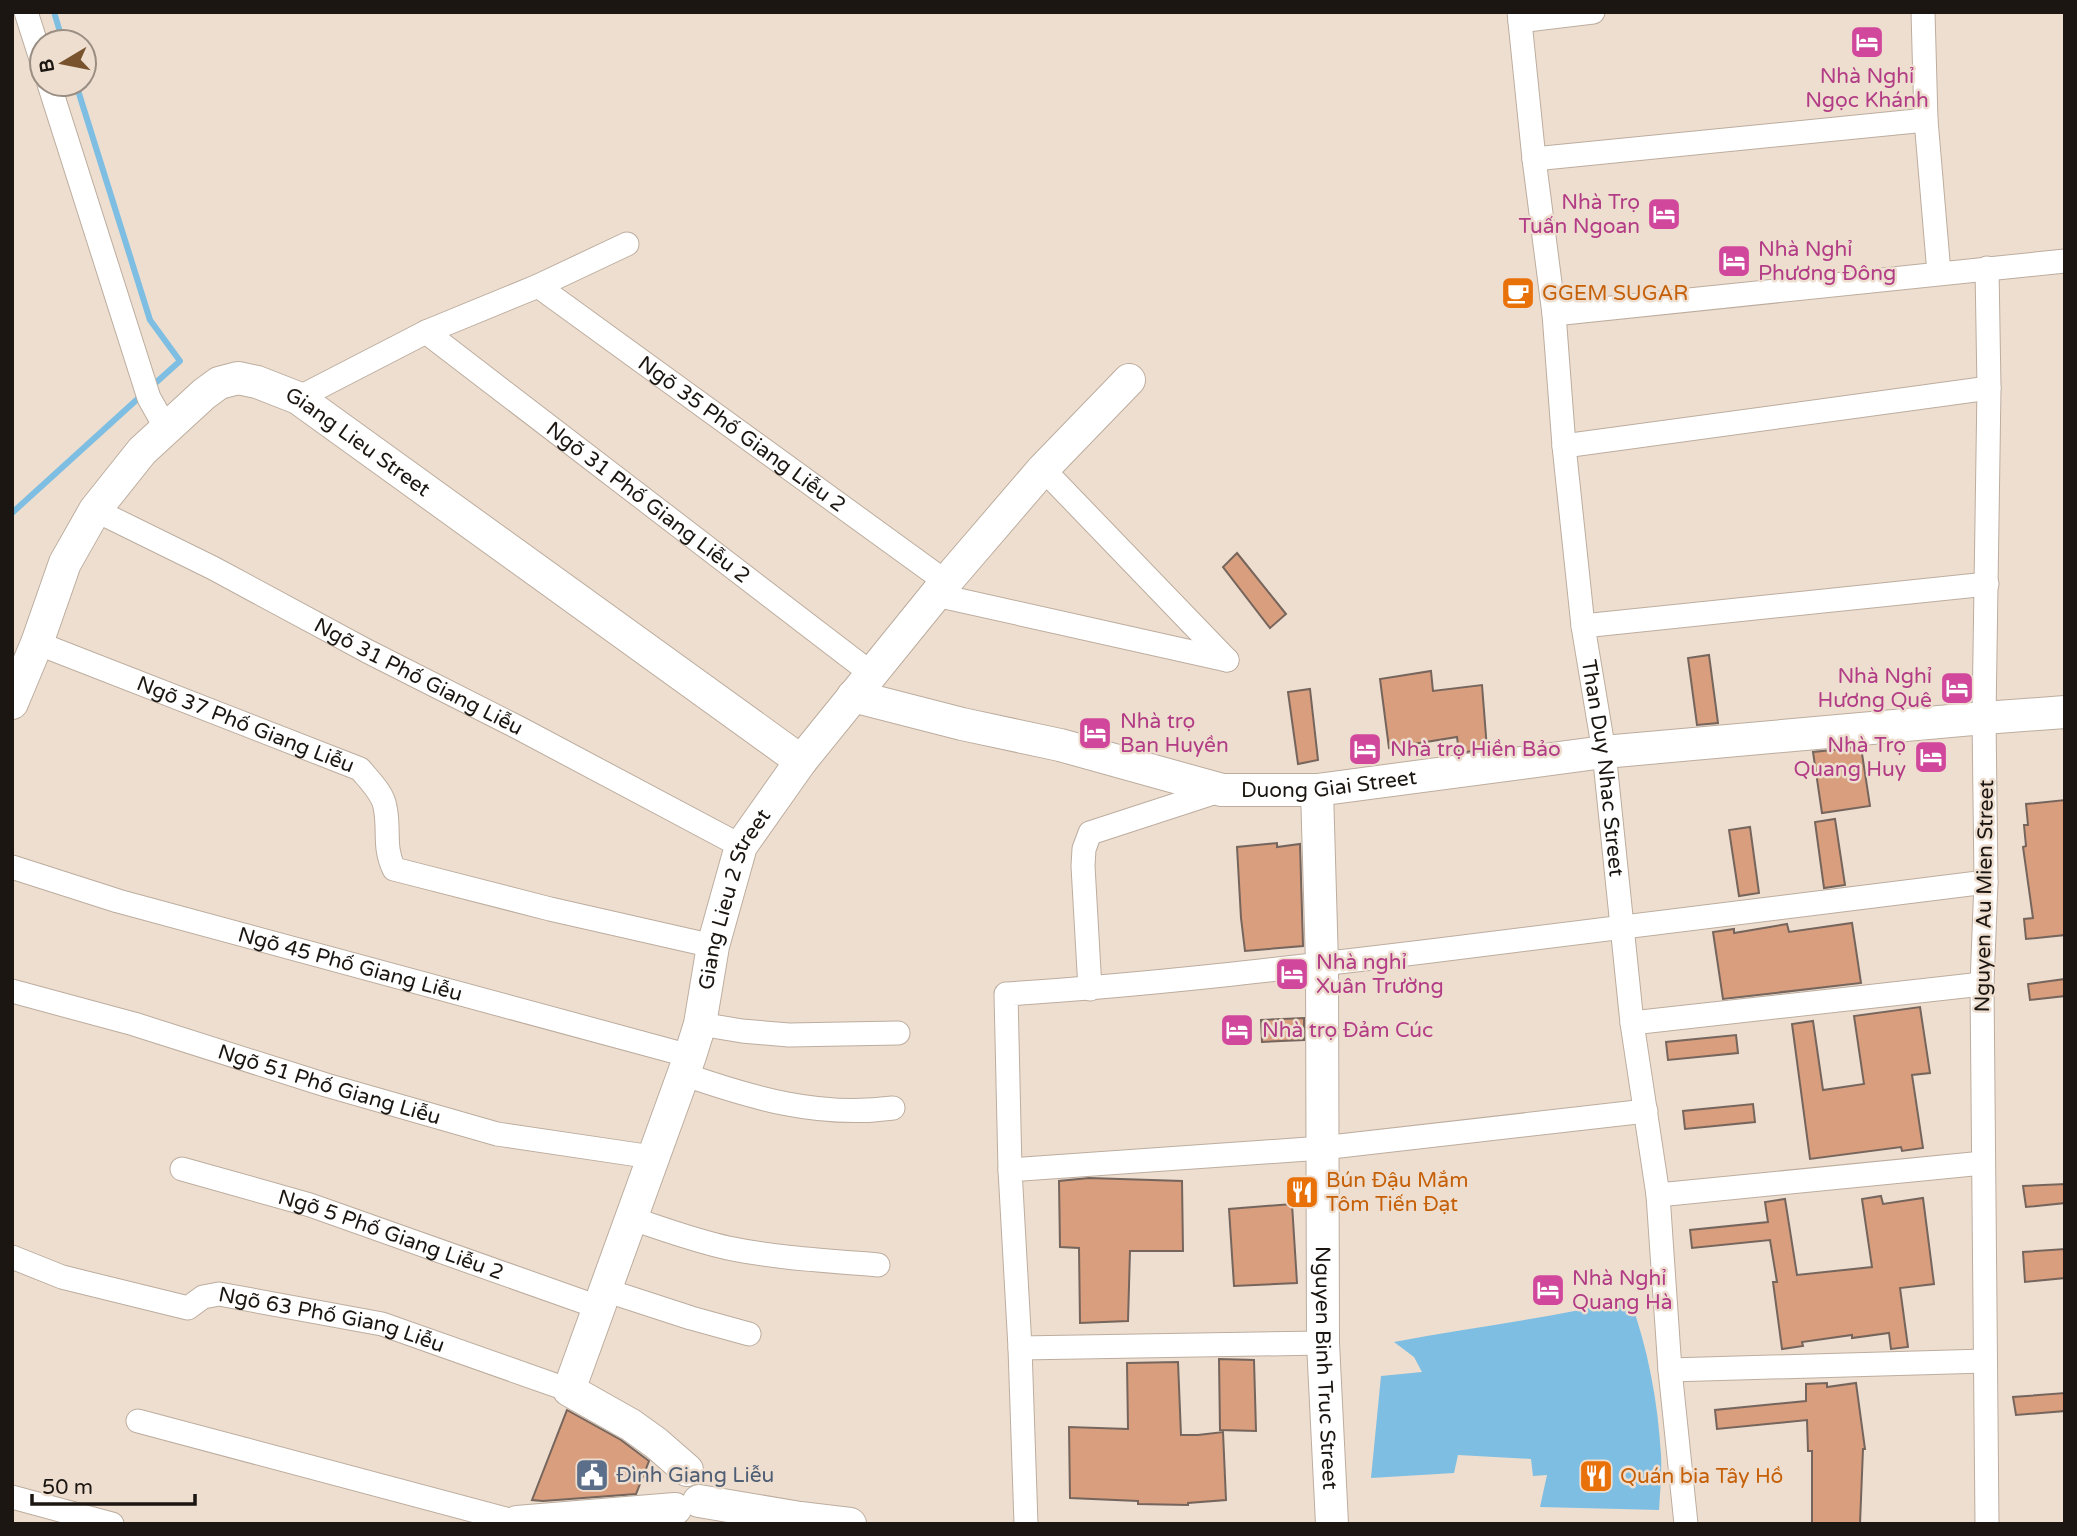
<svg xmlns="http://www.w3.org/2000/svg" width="2077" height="1536" viewBox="0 0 2077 1536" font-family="'Varela Round',sans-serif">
  <rect width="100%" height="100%" fill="#eedecf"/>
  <!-- water -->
  <path fill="#7ebee2" d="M1630,1299C1648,1349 1658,1402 1661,1455C1662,1473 1660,1492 1659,1510L1540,1507L1547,1475L1533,1476L1531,1459L1458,1455L1454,1473L1371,1478L1381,1376L1422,1372L1414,1357L1394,1342C1472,1327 1552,1318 1630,1299Z"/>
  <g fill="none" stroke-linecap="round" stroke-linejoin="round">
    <!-- stream -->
    <g stroke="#7ebee2" stroke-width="6">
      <polyline points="54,12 63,42"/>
      <polyline points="76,84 150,320 180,361 151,387"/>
      <polyline points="12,513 143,394"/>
    </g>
  </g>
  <!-- building -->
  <g fill="#d89e7d" stroke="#76655c" stroke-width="2">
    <polygon points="1237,553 1286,614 1270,628 1223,567"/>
    <polygon points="1709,655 1718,723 1697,725 1688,658"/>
    <polygon points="1431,671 1433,691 1482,685 1487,749 1459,753 1457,737 1389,748 1380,679"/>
    <polygon points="1310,689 1318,760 1298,764 1288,692"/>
    <polygon points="1861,747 1870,806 1822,813 1813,752"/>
    <polygon points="2065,800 2065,935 2026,939 2024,919 2033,918 2023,847 2026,846 2024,825 2028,825 2026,804"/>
    <polygon points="1835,819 1845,885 1824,888 1815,822"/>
    <polygon points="1750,827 1759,893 1739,896 1729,830"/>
    <polygon points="1277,843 1277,847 1300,844 1303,946 1245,951 1241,918 1237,847"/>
    <polygon points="1852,923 1861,983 1723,999 1713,932 1734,929 1734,933 1787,924 1789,932"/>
    <polygon points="2065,979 2065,996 2030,1000 2028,984"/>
    <polygon points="1920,1007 1930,1073 1912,1075 1923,1148 1902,1151 1901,1147 1810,1159 1792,1024 1813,1021 1823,1090 1864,1084 1854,1016"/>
    <polygon points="1304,1018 1304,1040 1262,1042 1261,1020"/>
    <polygon points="1736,1035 1738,1053 1668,1060 1666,1042"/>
    <polygon points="1753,1104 1755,1122 1685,1129 1683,1111"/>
    <polygon points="1089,1178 1182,1181 1183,1251 1130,1251 1128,1321 1080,1323 1079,1248 1060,1247 1059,1181"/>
    <polygon points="2065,1184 2065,1203 2026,1207 2023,1186"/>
    <polygon points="1881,1196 1883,1204 1923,1198 1934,1284 1900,1288 1908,1347 1891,1349 1889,1333 1852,1338 1852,1335 1802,1342 1803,1346 1782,1349 1773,1282 1777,1282 1770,1240 1692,1248 1690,1230 1768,1222 1765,1202 1785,1199 1797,1275 1872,1267 1862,1199"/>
    <polygon points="1292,1204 1297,1283 1234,1286 1229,1209"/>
    <polygon points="2065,1249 2065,1278 2025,1282 2023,1252"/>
    <polygon points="1219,1359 1254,1360 1256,1431 1220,1430"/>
    <polygon points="1178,1362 1181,1435 1198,1435 1223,1432 1226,1500 1188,1503 1188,1505 1138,1504 1138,1501 1070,1498 1069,1427 1128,1429 1127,1363"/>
    <polygon points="1827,1383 1827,1387 1856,1383 1865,1449 1863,1449 1860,1524 1812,1524 1812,1451 1808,1451 1807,1420 1717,1429 1715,1410 1806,1401 1806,1384"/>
    <polygon points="2065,1393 2065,1411 2016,1415 2013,1397"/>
    <polygon points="567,1410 621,1440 649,1461 636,1494 543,1501 532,1500"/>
  </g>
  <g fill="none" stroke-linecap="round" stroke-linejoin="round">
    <!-- street casing -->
    <g stroke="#bcad9f" stroke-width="25">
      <g id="street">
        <polyline points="26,12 42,62"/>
        <path id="s1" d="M1519,12L1534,159L1554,314L1564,446L1583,626L1604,752L1632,1023L1658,1195L1670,1370L1686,1524"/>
        <polyline points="1923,12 1926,120 1939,273"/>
        <polyline points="1520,21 1593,12"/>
        <polyline points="49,84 149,398 167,430"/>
        <polyline points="1534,159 1926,120"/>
        <polyline points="1987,268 1989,388 1984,718 1986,882 1982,984 1987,1524"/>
        <path id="s2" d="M538,286L946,582"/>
        <polyline points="1554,314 2065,261"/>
        <path id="s3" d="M426,332L872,674"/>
        <polyline points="298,398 426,332 538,286 627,244"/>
        <polyline points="1564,446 1989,388"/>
        <polyline points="1043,469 1227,660"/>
        <path id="s4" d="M95,510L213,568L367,651L519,728L741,846"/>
        <polyline points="936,595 1227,660"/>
        <polyline points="1583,626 1987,584"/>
        <path id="s5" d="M37,643L360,769C369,780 383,793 385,807C390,830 383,846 394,869L550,909L713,946"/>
        <path id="s6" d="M12,867L118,901L690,1056"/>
        <polyline points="1090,989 1083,866 1084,849 1090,833 1222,790"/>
        <path id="s7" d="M12,991L134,1024L326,1085L497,1134L652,1157"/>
        <polyline points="1632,1023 1982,984"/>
        <polyline points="700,1024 742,1031 789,1035 898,1033"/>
        <path d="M683,1074C752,1098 819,1118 893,1108"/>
        <path id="s8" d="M182,1169L310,1205L598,1307"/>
        <path d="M1010,1170L1006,994C1148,985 1290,968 1431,951C1616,929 1801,906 1986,882"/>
        <polyline points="1658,1195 1983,1163"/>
        <path d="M630,1218C663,1229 695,1241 728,1248C776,1258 830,1261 878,1265"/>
        <path id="s9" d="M12,1257L62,1277L188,1308L203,1297L219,1294L382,1324L569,1390"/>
        <polyline points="605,1290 691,1318 749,1334"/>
        <polyline points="1020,1348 1323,1343"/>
        <polyline points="1670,1370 1985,1361"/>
        <polyline points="138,1421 517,1522"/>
        <polyline points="12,1497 112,1524"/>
        <polyline points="1026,1524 1020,1348 1010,1170 1322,1148 1646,1111"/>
      </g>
    </g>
    <!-- secondary casing -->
    <g stroke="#bcad9f" stroke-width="34">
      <g id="secondary">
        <path id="s10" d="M853,696L962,724L1060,745L1222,790H1317L1604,752L1984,718L2065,712"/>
        <path id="s11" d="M12,703L37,643L65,563L95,510L142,451L204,394L219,383L238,378L257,382L298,398L801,761"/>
        <path id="s12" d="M1317,790L1322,964L1323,1343L1332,1524"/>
        <path id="s13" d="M687,1470L656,1443L631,1425L569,1390L690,1056L700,1024L713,946L741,846L801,761L946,582L1043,469L1129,380"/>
        <polyline points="699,1501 800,1518 850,1524"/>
        <polyline points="517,1524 517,1522 675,1509"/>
      </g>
    </g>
    <!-- street -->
    <use href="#street" stroke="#fff" stroke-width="23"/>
    <!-- secondary -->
    <use href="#secondary" stroke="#fff" stroke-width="32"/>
  </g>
  <!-- icons -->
  <defs>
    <g id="hotel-square" transform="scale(1.75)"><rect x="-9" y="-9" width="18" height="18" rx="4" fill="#d1479c" stroke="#eedecf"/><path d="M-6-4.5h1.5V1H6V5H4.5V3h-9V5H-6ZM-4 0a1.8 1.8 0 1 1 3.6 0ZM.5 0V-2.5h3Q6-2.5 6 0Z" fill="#fff"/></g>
    <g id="cafe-square" transform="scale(1.75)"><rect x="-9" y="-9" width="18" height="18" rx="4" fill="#e8710a" stroke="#eedecf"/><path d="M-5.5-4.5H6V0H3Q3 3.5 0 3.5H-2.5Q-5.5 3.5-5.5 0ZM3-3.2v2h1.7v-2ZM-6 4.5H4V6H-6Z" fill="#fff"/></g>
    <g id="restaurant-square" transform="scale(1.75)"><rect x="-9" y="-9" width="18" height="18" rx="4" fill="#e8710a" stroke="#eedecf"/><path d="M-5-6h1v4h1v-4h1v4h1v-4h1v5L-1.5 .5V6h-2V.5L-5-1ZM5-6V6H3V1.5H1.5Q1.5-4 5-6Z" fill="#fff"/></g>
    <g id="civic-square" transform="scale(1.75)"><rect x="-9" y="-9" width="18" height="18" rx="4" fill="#5c6f8a" stroke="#eedecf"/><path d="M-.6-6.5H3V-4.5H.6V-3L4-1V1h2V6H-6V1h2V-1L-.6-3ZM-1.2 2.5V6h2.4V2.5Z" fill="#fff"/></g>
  </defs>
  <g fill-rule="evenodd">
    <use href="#hotel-square" x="1867" y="42"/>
    <use href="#hotel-square" x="1664" y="214"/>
    <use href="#hotel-square" x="1734" y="261"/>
    <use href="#cafe-square" x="1518" y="293"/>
    <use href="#hotel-square" x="1957" y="688"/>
    <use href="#hotel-square" x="1095" y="733"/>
    <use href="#hotel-square" x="1365" y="749"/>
    <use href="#hotel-square" x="1931" y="757"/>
    <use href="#hotel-square" x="1292" y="974"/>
    <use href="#hotel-square" x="1237" y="1030"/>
    <use href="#restaurant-square" x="1302" y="1192"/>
    <use href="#hotel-square" x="1548" y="1290"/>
    <use href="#civic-square" x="592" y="1475"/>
    <use href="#restaurant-square" x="1596" y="1476"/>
  </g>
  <g text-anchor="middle" stroke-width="5" stroke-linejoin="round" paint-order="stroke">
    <!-- hotel labels -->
    <g font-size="21" fill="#b23c85" stroke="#eedecf" text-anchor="start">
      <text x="1867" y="83" text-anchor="middle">Nhà Nghỉ<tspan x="1867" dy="24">Ngọc Khánh</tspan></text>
      <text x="1640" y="209" text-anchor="end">Nhà Trọ<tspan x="1640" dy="24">Tuấn Ngoan</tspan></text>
      <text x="1758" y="256">Nhà Nghỉ<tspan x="1758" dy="24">Phương Đông</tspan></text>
      <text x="1932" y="683" text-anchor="end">Nhà Nghỉ<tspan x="1932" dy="24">Hương Quê</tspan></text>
      <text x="1120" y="728">Nhà trọ<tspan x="1120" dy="24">Ban Huyền</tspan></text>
      <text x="1906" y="752" text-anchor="end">Nhà Trọ<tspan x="1906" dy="24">Quang Huy</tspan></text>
      <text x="1390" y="756">Nhà trọ Hiền Bảo</text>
      <text x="1316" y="969">Nhà nghỉ<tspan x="1316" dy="24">Xuân Trường</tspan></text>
      <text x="1262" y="1037">Nhà trọ Đảm Cúc</text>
      <text x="1572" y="1285">Nhà Nghỉ<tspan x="1572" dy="24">Quang Hà</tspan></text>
    </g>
    <!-- food labels -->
    <g font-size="21" fill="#c56008" stroke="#eedecf" text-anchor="start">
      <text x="1542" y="300">GGEM SUGAR</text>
      <text x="1326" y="1187">Bún Đậu Mắm<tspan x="1326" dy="24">Tôm Tiến Đạt</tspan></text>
      <text x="1620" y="1483">Quán bia Tây Hồ</text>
    </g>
    <!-- street labels -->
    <g font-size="21" fill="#1b1611" stroke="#eedecf">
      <text dy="7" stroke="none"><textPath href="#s2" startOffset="252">Ngõ 35 Phố Giang Liễu 2</textPath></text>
      <text dy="7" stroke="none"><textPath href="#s11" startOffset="546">Giang Lieu Street</textPath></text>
      <text dy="7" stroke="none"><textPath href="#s3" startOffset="280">Ngõ 31 Phố Giang Liễu 2</textPath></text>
      <text dy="7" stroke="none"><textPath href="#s4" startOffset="364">Ngõ 31 Phố Giang Liễu</textPath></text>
      <text dy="7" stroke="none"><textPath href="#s5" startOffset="224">Ngõ 37 Phố Giang Liễu</textPath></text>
      <text dy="7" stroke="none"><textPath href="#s1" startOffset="761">Than Duy Nhac Street</textPath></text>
      <text dy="7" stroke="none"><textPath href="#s10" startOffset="488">Duong Giai Street</textPath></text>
      <text transform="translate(1984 896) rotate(-89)" y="7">Nguyen Au Mien Street</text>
      <text dy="7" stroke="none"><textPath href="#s13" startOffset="662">Giang Lieu 2 Street</textPath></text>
      <text dy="7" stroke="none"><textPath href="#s6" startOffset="352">Ngõ 45 Phố Giang Liễu</textPath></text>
      <text dy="7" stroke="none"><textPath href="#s7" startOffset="331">Ngõ 51 Phố Giang Liễu</textPath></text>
      <text dy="7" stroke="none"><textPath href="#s8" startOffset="219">Ngõ 5 Phố Giang Liễu 2</textPath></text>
      <text dy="7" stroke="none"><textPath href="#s9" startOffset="334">Ngõ 63 Phố Giang Liễu</textPath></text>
      <text dy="7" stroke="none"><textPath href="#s12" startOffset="578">Nguyen Binh Truc Street</textPath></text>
    </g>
    <!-- service labels -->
    <g font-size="21" fill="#4e5e75" stroke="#eedecf" text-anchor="start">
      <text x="616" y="1482">Đình Giang Liễu</text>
    </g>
  </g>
  <!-- border -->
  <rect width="2077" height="1536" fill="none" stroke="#1b1611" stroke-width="28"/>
  <!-- north arrow -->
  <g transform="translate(63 63) rotate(260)"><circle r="33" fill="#eedecf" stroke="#9a8e83" stroke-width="2"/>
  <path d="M0-5L12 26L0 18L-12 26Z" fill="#78532e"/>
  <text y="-10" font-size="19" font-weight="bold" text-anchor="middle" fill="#1b1611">B</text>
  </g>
  <!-- scale -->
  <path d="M32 1494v10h163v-10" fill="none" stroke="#1b1611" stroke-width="3.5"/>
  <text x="42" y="1494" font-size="21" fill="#1b1611" stroke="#eedecf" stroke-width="5" paint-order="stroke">50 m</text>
</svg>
